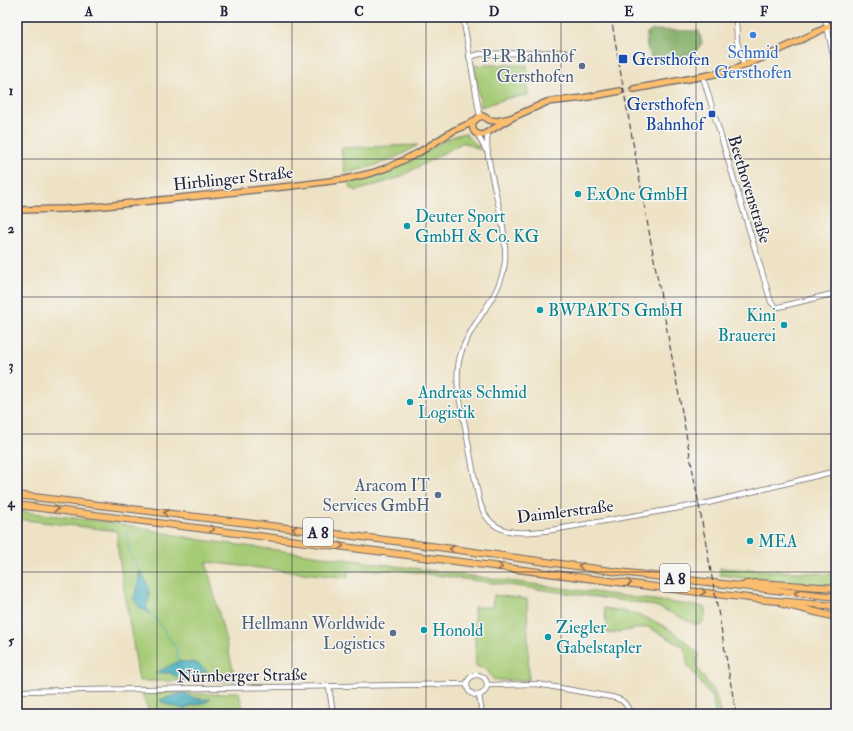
<svg xmlns="http://www.w3.org/2000/svg" width="853" height="731" viewBox="0 0 853 731" font-family="'IM FELL Double Pica',serif">
  <rect width="100%" height="100%" fill="#f6f6f2"/>
  <filter id="ink" filterUnits="userSpaceOnUse"><feTurbulence type="fractalNoise" baseFrequency=".025" numOctaves="2"/><feDisplacementMap in="SourceGraphic" scale="8" xChannelSelector="R" yChannelSelector="G"/><feConvolveMatrix kernelMatrix="1 2 1 2 8 2 1 2 1" color-interpolation-filters="sRGB"/></filter>
  <filter id="wash" filterUnits="userSpaceOnUse"><feTurbulence type="fractalNoise" baseFrequency=".012" numOctaves="4" result="noise"/><feDisplacementMap in="SourceGraphic" scale="16" xChannelSelector="R" yChannelSelector="G"/><feGaussianBlur stdDeviation="0.9" result="paint"/><feColorMatrix in="noise" values="0 0 0 0 0 0 0 0 0 0 0 0 0 0 0 0 0 1.4 0 .05"/><feComposite in="paint" operator="in"/></filter>
  <g filter="url(#wash)">
    <rect width="100%" height="100%" fill="#eee2c5"/>
    <!-- green -->
    <g fill="#a6cb76" stroke="#647658" fill-rule="evenodd">
      <polygon points="474,65 527,65 528,95 508,98 481,107"/>
      <path d="M465,133C469,140 476,142 480,150L466,143H462L398,178L356,191L351,188L349,184L351,181C375,177 397,168 418,156C434,148 447,136 465,133Z"/>
      <path d="M418,145C395,160 371,168 345,173L341,148Z"/>
      <path d="M17,511L115,523L201,540L705,607V618L701,624H694L672,613L655,606L639,603L398,570L348,571V578L206,562L236,681H139L118,551L117,531L17,519ZM140,571L150,596L146,607L150,614L133,598L137,590Z"/>
      <polygon points="720,568 836,574 836,585 767,581 720,575"/>
      <polygon points="494,595 527,599 529,680 494,680 487,670 476,666 474,607 492,607"/>
      <path d="M604,608C647,614 670,625 700,655C690,667 707,680 713,690C717,697 719,706 720,714H715L713,699L688,666L684,647L648,627L608,634Z"/>
      <path d="M191,692L194,694H226L229,692H239L244,714H150L142,695L144,693ZM183,693L197,699L210,700C202,705 193,704 184,709L165,704L160,700Z"/>
    </g>
    <!-- forest -->
    <path fill="#84af67" stroke="#536851" d="M652,30L699,31L702,43L696,51L680,57L653,60C647,51 645,43 647,33Z"/>
    <!-- water -->
    <g fill="#3dabbb" stroke="#30667b">
      <path d="M140,571C149,586 152,590 146,607L151,615L139,607L133,598L137,590Z"/>
      <polygon points="179,661 197,663 208,672 196,673 182,680 170,673 155,673"/>
      <path d="M183,693L197,699H211C202,705 193,703 184,709L165,704L160,700Z"/>
    </g>
    <g fill="none" stroke-linecap="round" stroke-linejoin="round">
      <!-- stream -->
      <g stroke="#3dabbb" stroke-width="1">
        <polyline points="127,531 129,552 140,571"/>
        <polyline points="151,615 156,619 176,648 179,661"/>
        <polyline points="182,680 182,687"/>
        <polyline points="183,714 184,709"/>
      </g>
    </g>
  </g>
  <g filter="url(#ink)">
    <g fill="none" stroke-linecap="round" stroke-linejoin="round">
      <!-- major-tunnel -->
      <polyline stroke="#c5bca9" stroke-width="5.5" stroke-dasharray="5.5 3" stroke-linecap="butt" points="620,91 634,89"/>
      <!-- minor casing -->
      <g stroke="#69656b" stroke-width="6">
        <g id="minor">
          <polyline points="463,17 480,117"/>
          <polyline points="736,17 737,42 744,66"/>
          <polyline points="825,17 836,69"/>
          <polyline points="469,57 480,54 565,52"/>
          <polyline points="703,77 771,302 776,307 779,307 836,293"/>
          <path d="M488,133C485,146 489,159 491,172C497,200 507,233 505,261C502,296 473,319 462,350C452,377 461,405 466,431C470,454 474,477 479,499C488,538 520,534 552,530L708,503L836,471"/>
          <polyline points="477,134 486,150"/>
          <polyline points="834,293 833,300 836,318"/>
          <circle cx="477" cy="685" r="10"/>
          <path d="M487,685L537,684L611,697C622,699 627,703 630,714"/>
          <polyline points="329,687 333,714"/>
          <polyline points="17,691 467,684"/>
          <polyline points="479,695 482,714"/>
        </g>
      </g>
      <!-- major casing -->
      <g stroke="#69656b" stroke-width="8">
        <g id="major">
          <polyline points="634,89 731,71 769,55 836,23"/>
          <path d="M473,122C471,130 475,135 483,135L511,118L547,102L583,98L620,91"/>
          <polyline points="17,210 65,209 104,206 292,186 346,179 372,173 389,167 418,153 453,131 473,122 479,117 483,116 489,120 497,121 511,118"/>
        </g>
      </g>
      <!-- highway casing -->
      <g stroke="#69656b" stroke-width="8">
        <g id="highway">
          <polyline points="17,495 402,542 619,572 836,597"/>
          <polyline points="17,505 664,588 766,600 836,606"/>
          <polyline points="746,584 757,583 836,588"/>
          <polyline points="783,604 836,617"/>
        </g>
      </g>
      <!-- minor -->
      <use href="#minor" stroke="#fff" stroke-width="4.5"/>
      <!-- major -->
      <use href="#major" stroke="#fbbd6e" stroke-width="5.5"/>
      <!-- highway -->
      <use href="#highway" stroke="#fbbd6e" stroke-width="6"/>
      <!-- rail -->
      <path stroke="#22223b" stroke-width="1" stroke-dasharray="6 3" stroke-linecap="butt" d="M611,17C651,250 696,481 736,714"/>
    </g>
    <!-- one-way arrows -->
    <defs><path id="oneway-chevron" d="M-2-3.5L2.5 0L-2 3.5" fill="none" stroke-width="1.6" stroke-linecap="round" stroke-linejoin="round"/></defs>
    <g stroke="#8e7054">
      <use href="#oneway-chevron" transform="translate(56 509) rotate(7)"/>
      <use href="#oneway-chevron" transform="translate(166 513) rotate(-173)"/>
      <use href="#oneway-chevron" transform="translate(212 529) rotate(7)"/>
      <use href="#oneway-chevron" transform="translate(295 529) rotate(-173)"/>
      <use href="#oneway-chevron" transform="translate(341 546) rotate(8)"/>
      <use href="#oneway-chevron" transform="translate(452 549) rotate(-173)"/>
      <use href="#oneway-chevron" transform="translate(581 566) rotate(-172)"/>
      <use href="#oneway-chevron" transform="translate(500 567) rotate(7)"/>
      <use href="#oneway-chevron" transform="translate(629 583) rotate(7)"/>
      <use href="#oneway-chevron" transform="translate(703 592) rotate(7)"/>
      <use href="#oneway-chevron" transform="translate(797 593) rotate(-173)"/>
    </g>
  </g>
  <!-- grid -->
  <path fill="none" stroke="#22223b" stroke-width="1" stroke-opacity="0.55" d="M157,17V714M292,17V714M426,17V714M561,17V714M696,17V714M17,159H836M17,297H836M17,434H836M17,572H836"/>
  <!-- markers -->
  <circle fill="#3f7fe0" stroke="#f6f6f2" stroke-width="1.5" cx="753" cy="35" r="4"/>
  <g fill="#1a4fb4" stroke="#f6f6f2" stroke-width="1.5">
    <rect x="618" y="54" width="10" height="10" rx="2"/>
    <rect x="708" y="110" width="8" height="8" rx="2"/>
  </g>
  <g fill="#5c6f8a" stroke="#f6f6f2" stroke-width="1.5">
    <circle cx="582" cy="66" r="4"/>
    <circle cx="438" cy="495" r="4"/>
    <circle cx="393" cy="633" r="4"/>
  </g>
  <g fill="#0f9aa8" stroke="#f6f6f2" stroke-width="1.5">
    <circle cx="578" cy="194" r="4"/>
    <circle cx="407" cy="226" r="4"/>
    <circle cx="540" cy="310" r="4"/>
    <circle cx="784" cy="325" r="4"/>
    <circle cx="410" cy="402" r="4"/>
    <circle cx="750" cy="541" r="4"/>
    <circle cx="424" cy="630" r="4"/>
    <circle cx="548" cy="637" r="4"/>
  </g>
  <g text-anchor="middle" stroke-width="3" stroke-linejoin="round" paint-order="stroke">
    <!-- shield labels -->
    <g fill="#f6f6f2" stroke="#626272" stroke-width="1">
      <rect x="303" y="518" width="30" height="28" rx="3"/>
      <rect x="660" y="564" width="30" height="28" rx="3"/>
    </g>
    <g font-size="16" font-weight="bold" fill="#22223b">
      <text x="318" y="538">A 8</text>
      <text x="675" y="584">A 8</text>
    </g>
    <!-- shop labels -->
    <g font-size="17" fill="#366cbe" stroke="#f6f6f2">
      <text x="753" y="58">Schmid<tspan x="753" dy="20">Gersthofen</tspan></text>
    </g>
    <!-- service labels -->
    <g font-size="17" fill="#4e5e75" stroke="#f6f6f2" text-anchor="end">
      <text x="574" y="62">P+R Bahnhof<tspan x="574" dy="20">Gersthofen</tspan></text>
      <text x="430" y="491">Aracom IT<tspan x="430" dy="20">Services GmbH</tspan></text>
      <text x="385" y="629">Hellmann Worldwide<tspan x="385" dy="20">Logistics</tspan></text>
    </g>
    <!-- transit labels -->
    <g font-size="17" fill="#164399" stroke="#f6f6f2" text-anchor="start">
      <text x="632" y="65">Gersthofen</text>
      <text x="704" y="110" text-anchor="end">Gersthofen<tspan x="704" dy="20">Bahnhof</tspan></text>
    </g>
    <!-- street labels -->
    <g font-size="17" fill="#22223b" stroke="#f6f6f2">
      <text transform="translate(233 178) rotate(-6)" y="6">Hirblinger Straße</text>
      <text transform="translate(750 189) rotate(73)" y="6">Beethovenstraße</text>
      <text transform="translate(565 511) rotate(-7)" y="6">Daimlerstraße</text>
      <text transform="translate(242 675) rotate(-1)" y="6">Nürnberger Straße</text>
    </g>
    <!-- culture labels -->
    <g font-size="17" fill="#0d838f" stroke="#f6f6f2" text-anchor="start">
      <text x="586" y="200">ExOne GmbH</text>
      <text x="415" y="222">Deuter Sport<tspan x="415" dy="20">GmbH &amp; Co. KG</tspan></text>
      <text x="548" y="316">BWPARTS GmbH</text>
      <text x="776" y="321" text-anchor="end">Kini<tspan x="776" dy="20">Brauerei</tspan></text>
      <text x="418" y="398">Andreas Schmid<tspan x="418" dy="20">Logistik</tspan></text>
      <text x="758" y="547">MEA</text>
      <text x="556" y="633">Ziegler<tspan x="556" dy="20">Gabelstapler</tspan></text>
      <text x="432" y="636">Honold</text>
    </g>
  </g>
  <!-- margin -->
  <rect width="853" height="731" fill="none" stroke="#f6f6f2" stroke-width="44"/>
  <rect x="22" y="22" width="809" height="687" fill="none" stroke="#22223b" stroke-width="1.5"/>
  <g font-size="13" text-anchor="middle" font-weight="bold" fill="#22223b">
    <text x="89" y="16">A</text>
    <text x="224" y="16">B</text>
    <text x="359" y="16">C</text>
    <text x="494" y="16">D</text>
    <text x="629" y="16">E</text>
    <text x="764" y="16">F</text>
    <text x="11" y="95">1</text>
    <text x="11" y="233">2</text>
    <text x="11" y="370">3</text>
    <text x="11" y="507">4</text>
    <text x="11" y="645">5</text>
  </g>
</svg>
